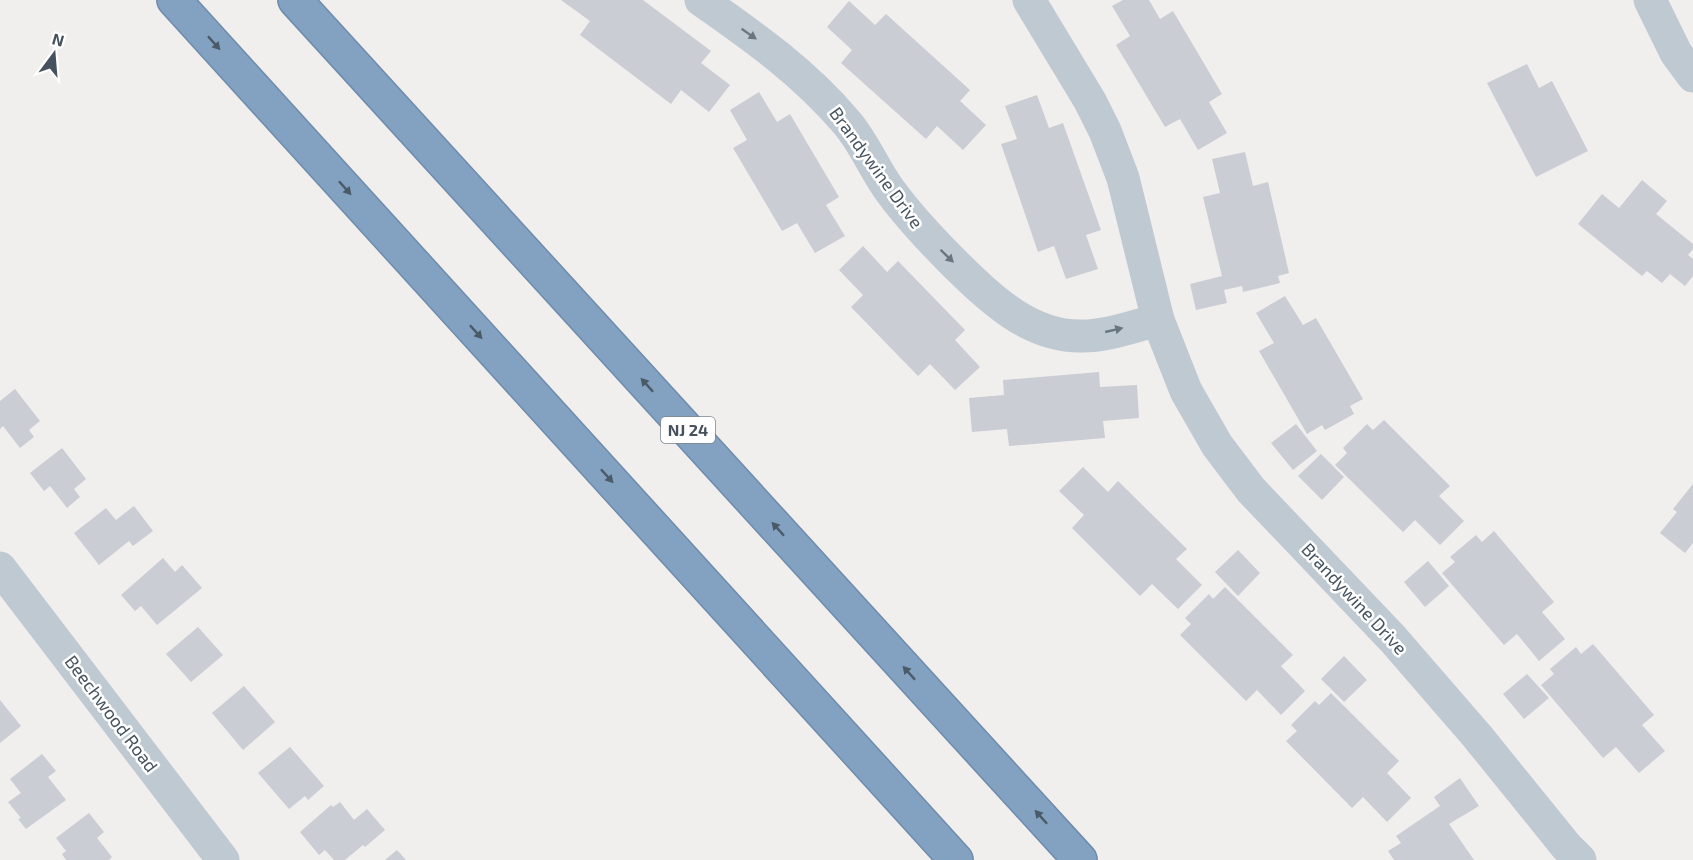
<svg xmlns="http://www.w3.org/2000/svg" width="1693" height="860" viewBox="0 0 1693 860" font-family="'Exo 2',sans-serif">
  <rect width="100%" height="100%" fill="#f1eeee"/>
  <!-- building -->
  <g fill="#cacdd3">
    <polygon points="561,0 643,0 711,51 701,63 730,85 709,112 681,90 671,104 580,35 590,21"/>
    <polygon points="1123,0 1149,0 1160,19 1173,11 1222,94 1209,102 1227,133 1198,150 1180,119 1165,127 1116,45 1130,36 1112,6"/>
    <polygon points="849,1 875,25 886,14 970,90 960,101 986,125 963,150 937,126 926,139 841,63 852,50 827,27"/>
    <polygon points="1527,64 1539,88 1552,81 1588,151 1536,177 1487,83"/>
    <polygon points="759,92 777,122 790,114 839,197 826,205 845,236 815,253 797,223 782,231 733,148 747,140 730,110"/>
    <polygon points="1037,95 1049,128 1063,123 1101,230 1086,235 1098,269 1066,279 1054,246 1038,252 1001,144 1017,139 1005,106"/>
    <polygon points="1245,152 1253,186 1268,182 1289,273 1278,276 1280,283 1243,292 1242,286 1224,290 1227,303 1196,310 1190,284 1222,276 1203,197 1220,193 1212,159"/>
    <polygon points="1642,180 1667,201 1656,214 1693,244 1693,249 1688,255 1693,259 1693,276 1685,286 1670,274 1662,283 1647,271 1642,276 1578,224 1602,194 1619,208"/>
    <polygon points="863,246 887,272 898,261 965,330 955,340 980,367 955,390 930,364 918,376 851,307 863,295 839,270"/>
    <polygon points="1285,296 1303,325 1316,318 1363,399 1350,406 1354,414 1325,430 1322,425 1307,434 1259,351 1274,343 1256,313"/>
    <polygon points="1099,372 1100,387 1137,385 1139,418 1103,421 1105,438 1009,446 1007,429 972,432 969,398 1004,395 1003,380"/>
    <polygon points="15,389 40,421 29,430 34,437 20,448 3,426 0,429 0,401"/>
    <polygon points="1384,420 1450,486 1439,496 1464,521 1440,545 1415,520 1403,532 1335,465 1347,453 1343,448 1367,424 1373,430"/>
    <polygon points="1296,424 1317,451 1293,470 1271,443"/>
    <polygon points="62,448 86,479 74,489 80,497 67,508 50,486 44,491 30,473"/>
    <polygon points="1321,454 1344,477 1322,500 1298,476"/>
    <polygon points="1083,467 1108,492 1118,481 1187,549 1176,559 1202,585 1178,609 1152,584 1140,596 1072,528 1084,515 1059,491"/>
    <polygon points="1693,484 1693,543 1685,553 1660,533 1677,512 1673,509"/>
    <polygon points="134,506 153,531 133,546 129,541 99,565 74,533 106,508 116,520"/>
    <polygon points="1494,531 1554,602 1542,612 1565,639 1539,661 1517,634 1504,645 1442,573 1455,562 1450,557 1476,535 1482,542"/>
    <polygon points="1238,550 1260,573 1238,596 1215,572"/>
    <polygon points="163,558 175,572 182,565 202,588 157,625 141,606 135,611 121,595"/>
    <polygon points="1428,561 1449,586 1425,607 1404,582"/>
    <polygon points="1225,587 1293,655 1281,666 1305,691 1281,715 1257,690 1246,701 1180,635 1191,624 1185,618 1209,594 1213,599"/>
    <polygon points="198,627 223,655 191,682 166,654"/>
    <polygon points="1593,644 1654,715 1642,725 1665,751 1639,773 1616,747 1603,758 1541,685 1554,674 1550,669 1576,647 1581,654"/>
    <polygon points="1344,656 1367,680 1344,702 1321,679"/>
    <polygon points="1527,674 1549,698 1524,719 1503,694"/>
    <polygon points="244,686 275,722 243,750 212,713"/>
    <polygon points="1331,693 1399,761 1387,773 1411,798 1387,822 1363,797 1352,808 1286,741 1297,731 1291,725 1315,701 1319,705"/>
    <polygon points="0,700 21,726 0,743"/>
    <polygon points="290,747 324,786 308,800 305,796 289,809 258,773"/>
    <polygon points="42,754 56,771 48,777 66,800 26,829 18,819 21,818 8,802 21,793 10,779"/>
    <polygon points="1460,778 1479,806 1449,824 1474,860 1394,860 1388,851 1401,843 1396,836 1440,806 1434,797"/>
    <polygon points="340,802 354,820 367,809 385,830 365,847 363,845 345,860 334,860 325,850 319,855 300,832 331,805 333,807"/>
    <polygon points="89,813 104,832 97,838 112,857 109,860 66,860 62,854 66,851 56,838"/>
    <polygon points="397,850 406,860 385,860"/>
  </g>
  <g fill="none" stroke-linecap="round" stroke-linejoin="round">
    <!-- highway casing -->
    <g stroke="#6e8cac" stroke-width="36">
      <g id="highway">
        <polyline points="174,0 956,860"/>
        <polyline points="295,0 1080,860"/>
      </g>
    </g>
    <!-- minor -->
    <g stroke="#bec9d1" stroke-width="33">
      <path d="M701,0C754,37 805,73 847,123C865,144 875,171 891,192C910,218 932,241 955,264C990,298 1029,337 1082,336C1107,336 1134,326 1158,320"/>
      <polyline points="1029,0 1090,101 1105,131 1123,178 1158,320 1186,391 1217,445 1251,490 1393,639 1477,736 1566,846 1580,860"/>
      <polyline points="1650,0 1676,53 1693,76"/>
      <polyline points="0,568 223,860"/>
    </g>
    <!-- highway -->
    <use href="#highway" stroke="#83a1c0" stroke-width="33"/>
  </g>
  <!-- one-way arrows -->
  <defs><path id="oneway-solid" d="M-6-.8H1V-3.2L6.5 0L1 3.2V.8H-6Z" transform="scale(1.5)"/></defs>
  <g fill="#697680">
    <use href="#oneway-solid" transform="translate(749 34) rotate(35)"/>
    <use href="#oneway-solid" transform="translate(947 256) rotate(44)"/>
    <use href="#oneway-solid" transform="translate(1114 330) rotate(-13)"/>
  </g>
  <g fill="#4b5a67">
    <use href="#oneway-solid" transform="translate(214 43) rotate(48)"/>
    <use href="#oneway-solid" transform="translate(345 188) rotate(48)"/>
    <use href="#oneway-solid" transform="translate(476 332) rotate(48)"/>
    <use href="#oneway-solid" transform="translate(647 385) rotate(-132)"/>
    <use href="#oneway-solid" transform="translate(607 476) rotate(48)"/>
    <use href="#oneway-solid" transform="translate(778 529) rotate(-132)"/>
    <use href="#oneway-solid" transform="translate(909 673) rotate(-132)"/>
    <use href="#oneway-solid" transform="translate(1041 817) rotate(-132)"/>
  </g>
  <g text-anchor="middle" stroke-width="5" stroke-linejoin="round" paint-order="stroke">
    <!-- shield labels -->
    <rect fill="#fff" stroke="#7d868e" stroke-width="1.5" x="661" y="417" width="54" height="26" rx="4.5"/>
    <g font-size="16" font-weight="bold" fill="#45525d">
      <text x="688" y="436">NJ 24</text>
    </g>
    <!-- street labels -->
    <g font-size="18" fill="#45525d" stroke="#fff">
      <text transform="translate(876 168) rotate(54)" y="6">Brandywine Drive</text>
      <text transform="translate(1354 599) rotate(47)" y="6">Brandywine Drive</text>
      <text transform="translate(111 714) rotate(53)" y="6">Beechwood Road</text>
    </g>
  </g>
  <!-- north arrow -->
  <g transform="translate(54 54) rotate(16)" stroke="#ffffff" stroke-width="4.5" paint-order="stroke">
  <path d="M0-4.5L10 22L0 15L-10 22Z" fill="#45525d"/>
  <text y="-9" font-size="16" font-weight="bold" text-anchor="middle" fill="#45525d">N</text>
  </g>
</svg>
